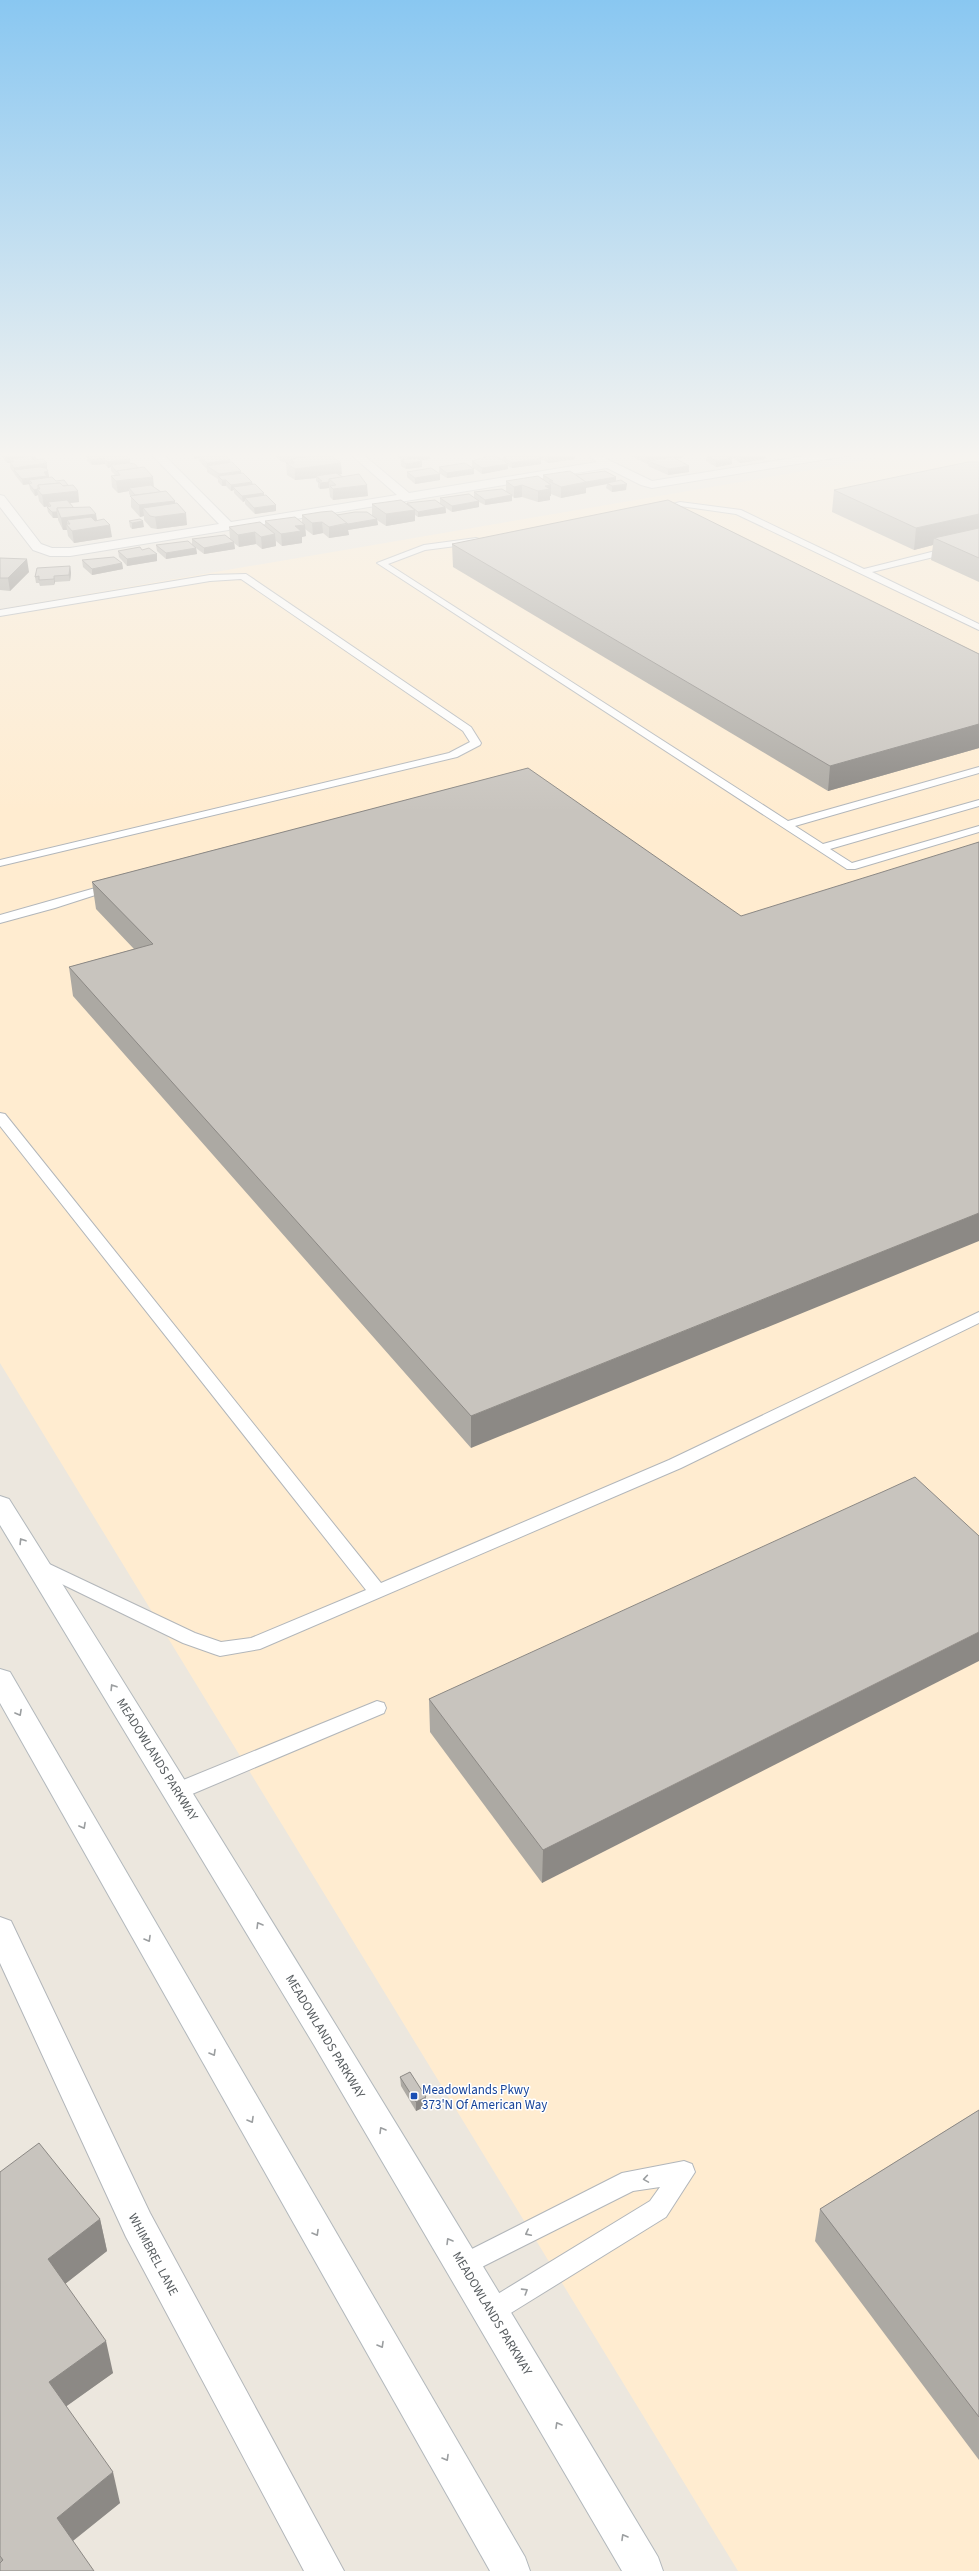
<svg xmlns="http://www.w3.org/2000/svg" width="979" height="2571" viewBox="0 0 979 2571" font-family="'Source Sans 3',sans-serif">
  <rect width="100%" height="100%" fill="#ece7de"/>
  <!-- commercial -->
  <polygon fill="#ffecd0" points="915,452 979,452 979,2571 738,2571 0,1363 0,609"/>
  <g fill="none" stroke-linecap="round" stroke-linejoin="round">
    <!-- service casing -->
    <g stroke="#b2b6ba" stroke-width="2">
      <g id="service">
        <polygon points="680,502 741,510 864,569 979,540 979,546 872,572 979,624 979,630 736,514 680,506 659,511 655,509"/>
        <polygon points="476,538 479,539 479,543 425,550 388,564 788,821 979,767 979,773 795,826 823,844 979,800 979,806 830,849 852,863 979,826 979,832 855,869 847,869 377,563 424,545"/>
        <polygon points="246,574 471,727 481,743 480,745 457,757 0,866 0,860 449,753 470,742 463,731 241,579 210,581 0,616 0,610 210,575"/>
        <polygon points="113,883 119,886 117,888 55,908 0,923 0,915"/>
        <polygon points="0,1113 5,1114 381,1583 669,1460 979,1312 979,1323 681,1468 260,1649 220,1656 214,1654 183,1643 33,1570 30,1566 33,1562 39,1560 45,1562 195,1633 221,1642 251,1638 366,1590 0,1126"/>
        <polygon points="377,1701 384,1703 386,1708 384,1713 185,1797 178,1799 171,1797 168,1791 171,1785"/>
        <polygon points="684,2161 692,2164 695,2172 666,2217 501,2319 492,2323 483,2319 480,2311 483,2303 650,2201 660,2187 633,2191 464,2276 456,2273 452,2265 456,2257 622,2173"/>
      </g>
    </g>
    <!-- minor casing -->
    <g stroke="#b2b6ba" stroke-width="2">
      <g id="minor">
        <polygon points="149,452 161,452 231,522 397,495 348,452 360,452 409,493 597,462 590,457 596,454 652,481 829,452 857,452 852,455 652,488 641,485 607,468 70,556 50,556 33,550 0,507 0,495 4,496 41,544 52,548 70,548 219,524"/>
        <polygon points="0,1917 11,1921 150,2213 344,2571 304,2571 126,2237 0,1963"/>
      </g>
    </g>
    <!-- secondary casing -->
    <g stroke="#b2b8bc" stroke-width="2">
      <g id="secondary">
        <path d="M0,1496L9,1499C229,1849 446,2202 658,2557L663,2571H622L314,2045L0,1525Z"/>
        <polygon points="0,1669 10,1672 525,2557 530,2571 490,2571 0,1703"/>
      </g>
    </g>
    <!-- service -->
    <use href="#service" fill="#fff" fill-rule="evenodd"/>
    <!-- minor -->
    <use href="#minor" fill="#fff" fill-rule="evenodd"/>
    <!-- secondary -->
    <use href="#secondary" fill="#fff" fill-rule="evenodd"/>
  </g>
  <!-- wall -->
  <g fill="#aca9a3">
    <polygon points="0,452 34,452 36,460 47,469 48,471 49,477 47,478 68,486 78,491 79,502 70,503 74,508 97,520 112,537 74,543 68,536 67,530 63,530 58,520 58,518 53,518 48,512 47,507 49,506 44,507 39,501 38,495 35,496 30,489 29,484 23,485 15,475 14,473 10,468 10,463 7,463 1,455"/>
    <polygon points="80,452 121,452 130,463 154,487 175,501 175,504 187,525 157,529 151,528 144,520 144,516 140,517 131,507 131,496 129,494 129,491 118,493 112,487 111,476 115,475 111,471 111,467 108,468 105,464 92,465 87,461 87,457"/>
    <polygon points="189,452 225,452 225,455 224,455 230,460 230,463 241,471 241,473 252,482 253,484 264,495 276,505 276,511 255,514 245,504 245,501 243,502 234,493 234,490 231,491 226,486 222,486 218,482 218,479 207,472 207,469 199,461 199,458 195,459"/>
    <polygon points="272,452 328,452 328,454 342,474 339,475 368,496 333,500 330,497 329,488 320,489 318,487 318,483 316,481 316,478 295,480 287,475 286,463 280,461 279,458 277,458"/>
    <polygon points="396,452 434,452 434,453 430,453 430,459 421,460 422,461 422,467 406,469 401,466 401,460 403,460 397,457 397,454"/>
    <polygon points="538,452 574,452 575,459 548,463 541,459 541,464 512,468 508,466 508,469 482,474 472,467 472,461 503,460 503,457 538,456"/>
    <polygon points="625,452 684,452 684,457 676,459 689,466 689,472 668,475 648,466 648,463 647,464 625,453"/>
    <polygon points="727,452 766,452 765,459 740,463 732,458 732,464 716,467 706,461 707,456 727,455"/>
    <polygon points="979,462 979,582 931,560 933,545 914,550 832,512 834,490"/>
    <polygon points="439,467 474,469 474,474 447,478 439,473"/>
    <polygon points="407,472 440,474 440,480 415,484 407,477"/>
    <polygon points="543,475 576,475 616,477 616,481 626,490 612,492 606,488 607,484 586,487 586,493 561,498 551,494 551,496 550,496 550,500 538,502 522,497 514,498 512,496 512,501 485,505 479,502 479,507 452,512 446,508 446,513 418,517 415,515 415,521 386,526 377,520 378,525 348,530 349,535 329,538 323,533 313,535 305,529 306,536 302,537 302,543 282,546 276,541 276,546 262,549 256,544 239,547 234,543 235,549 204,554 196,548 197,554 166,559 157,551 156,545 192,544 192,539 230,539 229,527 265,525 265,521 302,523 302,515 372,515 372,504 440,503 440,498 474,498 474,492 506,491 506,481 543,480"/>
    <polygon points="129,521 144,527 132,529 130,527"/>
    <polygon points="452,544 979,654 979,748 828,791 453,567"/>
    <polygon points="118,551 157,561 127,566 119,557"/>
    <polygon points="0,558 29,572 10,591 0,590"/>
    <polygon points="82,560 122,563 123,569 92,575 83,567"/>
    <polygon points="70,566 71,573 70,581 55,582 54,585 40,586 39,583 36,583 35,577"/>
    <polygon points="528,768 471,1448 73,996 69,967 134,949 96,909 92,882"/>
    <polygon points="979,1536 542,1883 430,1732 429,1699"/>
    <polygon points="400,2077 426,2106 416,2111 401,2086"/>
    <polygon points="979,2110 979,2460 815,2241 820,2209"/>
    <polygon points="0,2172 100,2219 107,2251 65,2284 113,2373 66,2406 120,2503 73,2541 0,2571"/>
  </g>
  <!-- shaded-wall -->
  <g fill="#8c8985">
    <polygon points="61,452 70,452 70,453 62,454"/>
    <polygon points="88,452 116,452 117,455 89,458"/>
    <polygon points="201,452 225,452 225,455 202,458 199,455 199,458 195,459 195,453"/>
    <polygon points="326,452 328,452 329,463 297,468 296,457"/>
    <polygon points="407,452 434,452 434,453 430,453 430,459 408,462"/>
    <polygon points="647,452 684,452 684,457 653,463 648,461 648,463 647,464"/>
    <polygon points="741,452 766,452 765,459 740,463"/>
    <polygon points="575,453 575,459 548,463 548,457"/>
    <polygon points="36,454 36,460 14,462 12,459 13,463 7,463 7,458"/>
    <polygon points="104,458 105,464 92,465 91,460"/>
    <polygon points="541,458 541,464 512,468 512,463"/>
    <polygon points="732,458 732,464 716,467 716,461"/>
    <polygon points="130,459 130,465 111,465 111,467 108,468 107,462"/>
    <polygon points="230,460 230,466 207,466 207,463"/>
    <polygon points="422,461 422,467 406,469 406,464"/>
    <polygon points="47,463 47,469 17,473 14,470 14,468"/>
    <polygon points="341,463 342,474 318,477 316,476 316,478 295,480 295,469"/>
    <polygon points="508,464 508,469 482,474 482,468"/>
    <polygon points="689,466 689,472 668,475 668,469"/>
    <polygon points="474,469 474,474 447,478 447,473"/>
    <polygon points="48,471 49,477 47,477 48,482 29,480 30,484 23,485 22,479 44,472"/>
    <polygon points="241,471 242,477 219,478 219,474"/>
    <polygon points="440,474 440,480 415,484 415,478"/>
    <polygon points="153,477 154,488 129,488 129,491 118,493 116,481"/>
    <polygon points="616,477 616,483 607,483 607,484 586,488 586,482"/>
    <rect x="222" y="480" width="4" height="6"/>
    <polygon points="252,482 253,488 233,487 234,490 231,491 231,485"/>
    <polygon points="329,482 329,488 320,489 320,483"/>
    <polygon points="586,482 586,493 561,498 561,487"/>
    <polygon points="627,484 626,490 612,492 612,486"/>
    <polygon points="367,485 368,496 333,500 333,489"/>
    <polygon points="522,485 522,497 514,498 514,487"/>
    <polygon points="551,485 551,496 550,496 550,500 538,502 538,491 545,486"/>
    <polygon points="37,489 38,495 35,496 34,490"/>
    <polygon points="78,491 79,502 51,505 48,502 49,506 44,507 42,495"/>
    <polygon points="264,493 264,499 245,498 245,501 243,502 242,496"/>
    <polygon points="512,495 512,501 485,505 485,500"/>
    <polygon points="175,501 176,512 143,508 144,516 140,517 139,505"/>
    <polygon points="479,501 479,507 452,512 452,506"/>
    <polygon points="276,505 276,511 255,514 254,508"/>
    <polygon points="445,507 446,513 418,517 418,512"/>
    <polygon points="415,510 415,521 386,526 386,514"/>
    <polygon points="52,512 57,512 58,518 53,518"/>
    <polygon points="186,513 187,525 157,529 155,517"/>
    <polygon points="96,514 98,526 67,520 67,526 66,524 67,530 63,530 61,518"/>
    <polygon points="979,514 979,535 934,538 933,545 914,550 916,528"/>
    <polygon points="377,519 378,525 348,530 349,535 329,538 329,527"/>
    <polygon points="143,521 144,527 132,529 132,523"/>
    <polygon points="322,522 323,533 313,535 312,523"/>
    <polygon points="110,525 112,537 74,543 72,531"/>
    <polygon points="305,525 306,536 302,537 302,543 282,546 281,534 295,526"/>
    <polygon points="255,532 256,544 239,547 238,535"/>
    <polygon points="275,534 276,546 262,549 261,537"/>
    <polygon points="234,542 235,549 204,554 204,548"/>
    <polygon points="196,548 197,554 166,559 166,553"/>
    <polygon points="157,554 157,561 127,566 127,559"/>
    <polygon points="27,559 29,572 10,591 8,578"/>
    <polygon points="122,563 123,569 92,575 92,569"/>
    <polygon points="70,566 71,573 70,581 69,575"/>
    <polygon points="54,576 55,582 54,585"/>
    <polygon points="979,724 979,748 828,791 830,766"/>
    <polygon points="979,1213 979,1241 471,1448 471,1416"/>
    <polygon points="979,1632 979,1661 542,1883 543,1850"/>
    <polygon points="426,2097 426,2106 416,2111 416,2102"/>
    <polygon points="100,2219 107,2251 56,2291 48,2259"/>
    <polygon points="106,2341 113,2373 57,2413 49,2382"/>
    <polygon points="113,2472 120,2503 65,2547 57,2518"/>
  </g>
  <!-- building -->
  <g fill="#c8c4be" stroke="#8c8985">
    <polygon points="3,452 34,452 36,454 7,458"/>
    <polygon points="110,452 121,452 130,459 107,462 104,458 91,460 87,456"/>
    <polygon points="217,452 221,452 230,460 207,463 199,455"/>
    <polygon points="286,452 326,452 296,457"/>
    <polygon points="530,452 532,452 541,458 512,463 503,457"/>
    <polygon points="540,452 574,452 575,453 548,457"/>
    <polygon points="722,453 732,458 716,461 707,456"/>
    <polygon points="329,454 341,463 295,469 286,463 294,463 291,459"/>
    <polygon points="30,456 34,460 43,459 47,463 14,468 10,462 14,462 12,459"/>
    <polygon points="489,456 498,457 508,464 482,468 472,461"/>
    <polygon points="673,457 689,466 668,469 648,461"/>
    <polygon points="417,458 422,461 406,464 401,460"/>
    <polygon points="232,462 241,471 219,474 207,466"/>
    <polygon points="968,462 979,462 979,514 916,528 834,490"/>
    <polygon points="129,463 135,464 138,468 117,471 117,472 111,465"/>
    <polygon points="465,463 474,469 447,473 439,467"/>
    <polygon points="39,467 46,468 48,471 44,472 47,476 22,479 14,470"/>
    <polygon points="144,467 153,477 116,481 111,476 120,475 117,471"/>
    <polygon points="431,468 440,474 415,478 407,472"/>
    <polygon points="570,471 586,482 561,487 549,481 553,481 543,475"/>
    <polygon points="605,471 616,477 586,482 576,475"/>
    <polygon points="243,473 252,482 231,485 226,480 222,480 218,476"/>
    <polygon points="336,473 343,477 329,479 329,482 320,483 318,481 322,481 316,476"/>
    <polygon points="359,474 367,485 333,489 330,486 336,485 329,479"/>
    <polygon points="538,476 551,485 545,486 550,489 538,491 522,485 514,487 506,481"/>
    <polygon points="52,477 56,481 64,480 68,485 62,486 60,483 38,485 38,489 34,490 29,484 32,483 29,480"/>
    <polygon points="621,480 627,484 612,486 607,483"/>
    <polygon points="60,483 63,486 73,485 78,491 42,495 37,489 40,489 38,485"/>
    <polygon points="255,484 264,493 242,496 233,487"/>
    <polygon points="151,485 161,492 135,495 129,488"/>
    <polygon points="502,489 512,495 485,500 474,492"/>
    <polygon points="166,491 175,501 139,505 130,496"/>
    <polygon points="469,494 479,501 452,506 440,498"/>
    <polygon points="266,495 276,505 254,508 245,498"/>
    <polygon points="67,500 74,508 57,508 57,512 52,512 47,507 51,506 48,502"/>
    <polygon points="401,500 415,510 386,514 372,504"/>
    <polygon points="435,500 445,507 418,512 407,503"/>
    <polygon points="668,500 979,654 979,724 830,766 452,544"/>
    <polygon points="177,503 186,513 155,517 150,516 143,508"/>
    <polygon points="90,507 96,514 61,518 57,508"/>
    <polygon points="332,511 348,523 329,527 322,522 312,523 302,515 321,512"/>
    <polygon points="355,512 367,512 377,519 348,524 337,515"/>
    <polygon points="91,517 95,521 104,519 110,525 72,531 66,524 70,524 67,520"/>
    <polygon points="295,517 305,525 295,526 301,531 281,534 265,521"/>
    <polygon points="140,519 143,521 132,523 129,521"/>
    <polygon points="260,522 275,534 261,537 255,532 238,535 229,527"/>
    <polygon points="979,528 979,558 934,538"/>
    <polygon points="225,535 234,542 204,548 192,539"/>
    <polygon points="188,541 196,548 166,553 156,545"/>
    <polygon points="140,547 142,550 149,548 157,554 127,559 118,551"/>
    <polygon points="114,557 122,563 92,569 82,560"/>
    <polygon points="0,558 27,559 8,578 0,578"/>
    <polygon points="70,566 69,575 54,576 54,579 39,580 39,576 35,577 37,568"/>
    <polygon points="528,768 741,916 979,842 979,1213 471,1416 69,967 153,944 92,882"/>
    <polygon points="915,1477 979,1536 979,1632 543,1850 429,1699"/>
    <polygon points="410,2072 426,2097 416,2102 400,2077"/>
    <polygon points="979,2110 979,2417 820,2209"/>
    <polygon points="39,2143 100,2219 48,2259 106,2341 49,2382 113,2472 57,2518 94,2571 0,2571 0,2563 3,2560 0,2556 0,2172"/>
  </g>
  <!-- one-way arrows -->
  <defs><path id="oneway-chevron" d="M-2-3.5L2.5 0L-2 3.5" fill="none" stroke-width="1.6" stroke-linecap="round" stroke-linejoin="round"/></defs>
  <g stroke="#9b9ea0">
    <use href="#oneway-chevron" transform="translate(22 1541) rotate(-122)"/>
    <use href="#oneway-chevron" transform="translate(113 1687) rotate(-122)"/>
    <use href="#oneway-chevron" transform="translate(19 1713) rotate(61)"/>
    <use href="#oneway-chevron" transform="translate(83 1826) rotate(61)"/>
    <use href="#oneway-chevron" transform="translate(259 1925) rotate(-121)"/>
    <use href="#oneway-chevron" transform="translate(148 1939) rotate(60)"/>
    <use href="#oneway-chevron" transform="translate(213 2053) rotate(60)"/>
    <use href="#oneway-chevron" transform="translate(251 2120) rotate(60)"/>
    <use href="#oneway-chevron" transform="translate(382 2130) rotate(-121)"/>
    <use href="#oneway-chevron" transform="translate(646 2179) rotate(171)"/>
    <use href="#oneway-chevron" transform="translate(316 2233) rotate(60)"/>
    <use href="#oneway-chevron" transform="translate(528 2233) rotate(153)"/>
    <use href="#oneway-chevron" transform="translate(449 2241) rotate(-121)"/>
    <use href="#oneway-chevron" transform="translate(525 2291) rotate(-32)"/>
    <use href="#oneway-chevron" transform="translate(381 2345) rotate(60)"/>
    <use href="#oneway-chevron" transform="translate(558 2425) rotate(-120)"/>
    <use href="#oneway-chevron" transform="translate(446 2458) rotate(60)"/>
    <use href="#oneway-chevron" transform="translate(624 2537) rotate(-120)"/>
  </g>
  <!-- sky -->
  <linearGradient id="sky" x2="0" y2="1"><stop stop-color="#89c7f1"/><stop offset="0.56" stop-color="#f6f4f0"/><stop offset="1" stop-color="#f6f4f0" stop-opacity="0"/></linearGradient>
  <rect width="979" height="812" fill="url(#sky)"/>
  <!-- markers -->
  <rect fill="#1a4fb4" stroke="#fff" stroke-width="1.5" x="410" y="2092" width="8" height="8" rx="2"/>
  <g text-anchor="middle" stroke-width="3" stroke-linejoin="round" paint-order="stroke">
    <!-- near-street labels -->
    <g font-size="13" fill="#585d60" stroke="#fff">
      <text transform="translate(158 1759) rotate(58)" y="5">MEADOWLANDS PARKWAY</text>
      <text transform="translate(326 2036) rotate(59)" y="5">MEADOWLANDS PARKWAY</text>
      <text transform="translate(154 2254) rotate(62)" y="5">WHIMBREL LANE</text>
      <text transform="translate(493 2313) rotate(59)" y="5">MEADOWLANDS PARKWAY</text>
    </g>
    <!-- near-transit labels -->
    <g font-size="13" fill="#164399" stroke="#fff" text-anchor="start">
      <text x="422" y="2094">Meadowlands Pkwy<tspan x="422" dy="15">373'N Of American Way</tspan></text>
    </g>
  </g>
</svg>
